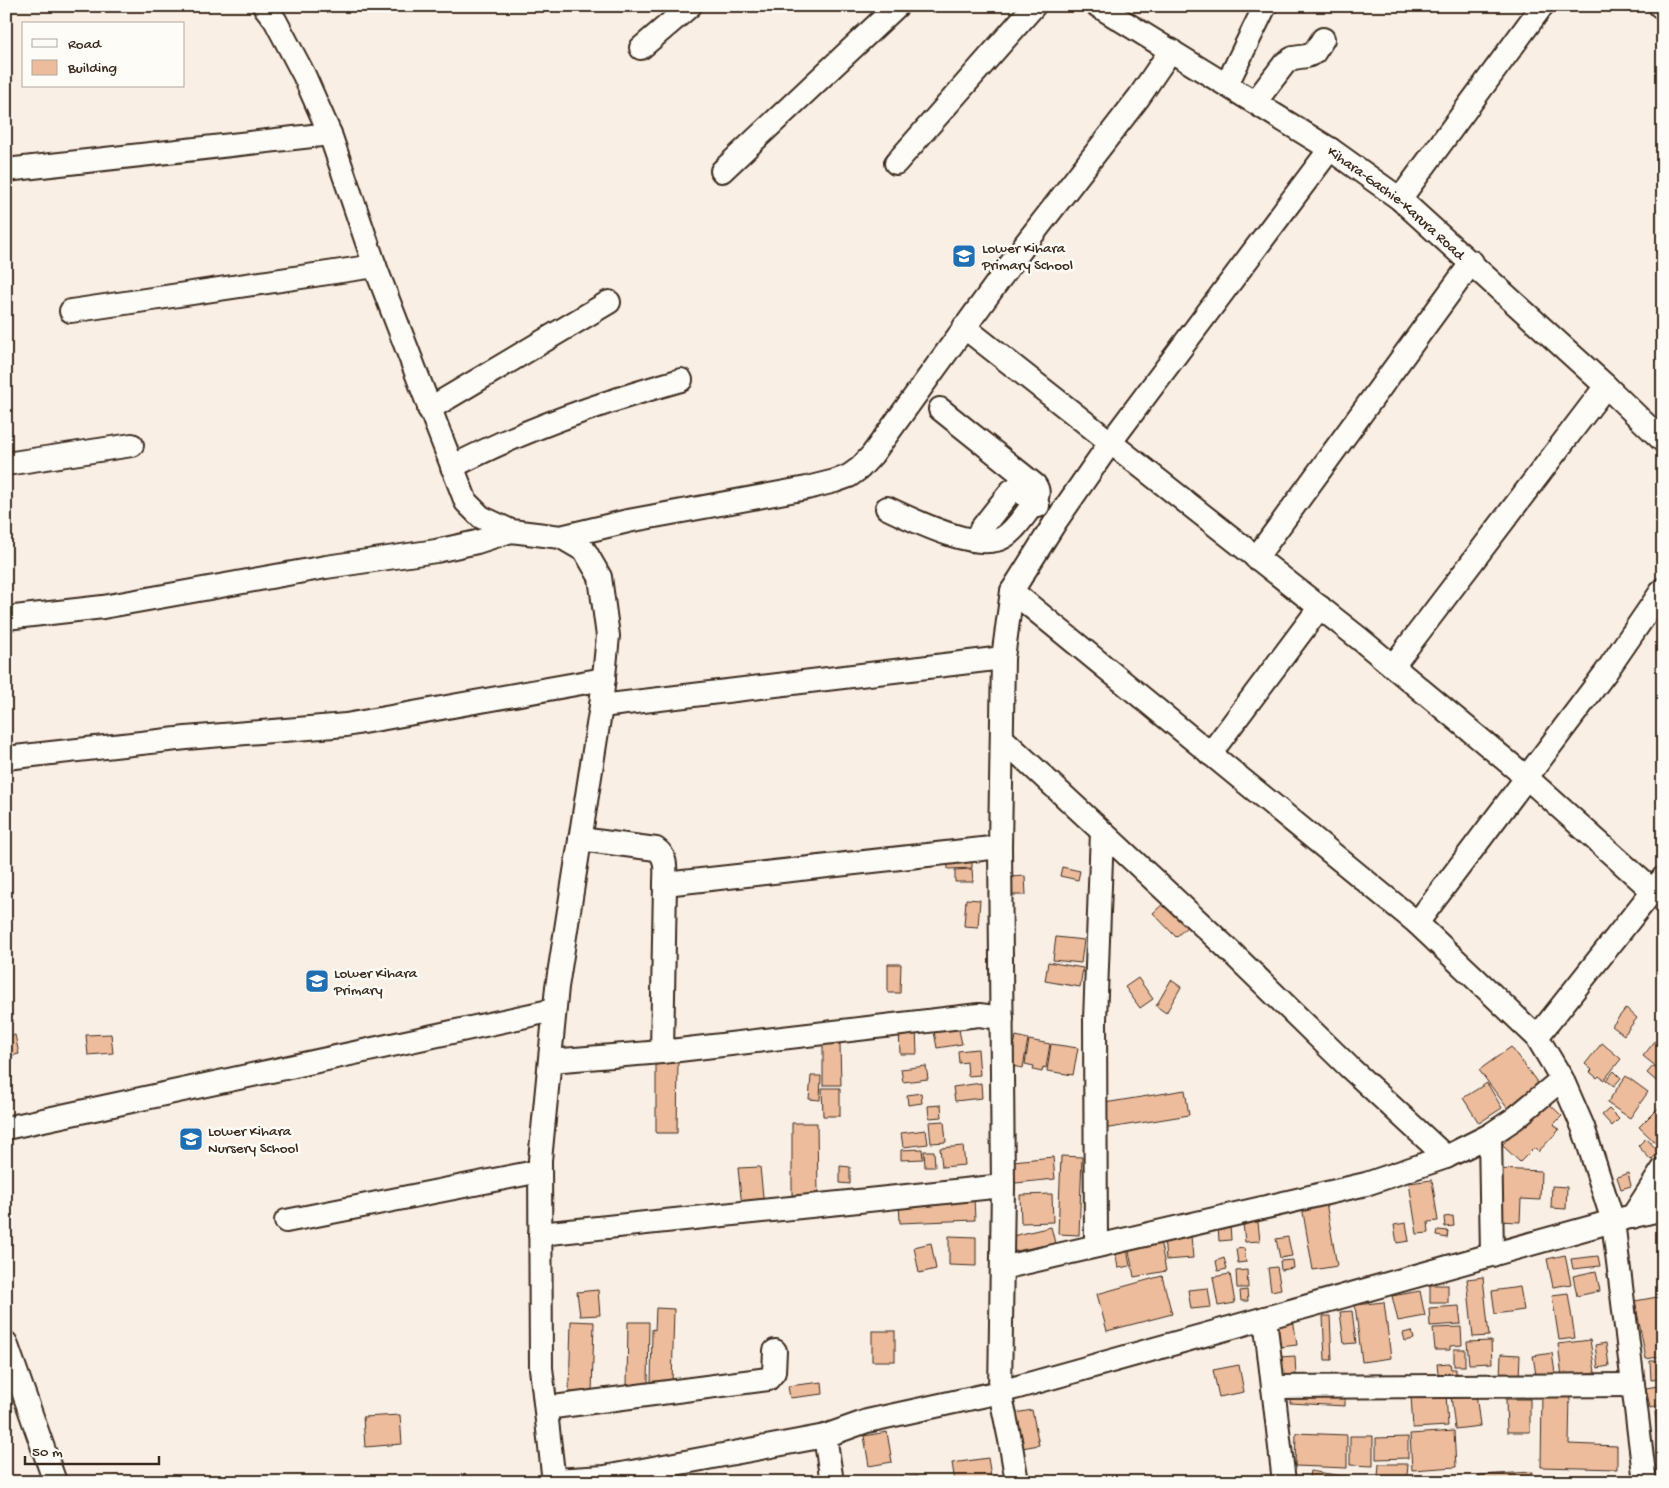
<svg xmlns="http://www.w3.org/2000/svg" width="1669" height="1488" viewBox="0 0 1669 1488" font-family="'Gochi Hand',sans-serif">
  <rect width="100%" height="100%" fill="#faefe5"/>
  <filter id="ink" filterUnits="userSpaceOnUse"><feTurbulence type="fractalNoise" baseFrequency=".02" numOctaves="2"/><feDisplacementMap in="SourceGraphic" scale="10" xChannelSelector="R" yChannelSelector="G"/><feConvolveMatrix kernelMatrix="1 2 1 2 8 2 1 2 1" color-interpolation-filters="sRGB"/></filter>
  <g filter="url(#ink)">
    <!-- building -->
    <g fill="#ecbc9c" stroke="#3b2a1e">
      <polygon points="947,853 972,853 972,868 948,869"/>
      <polygon points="1062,867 1080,871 1078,880 1060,876"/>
      <polygon points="972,869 973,882 955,882 955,870"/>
      <polygon points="1025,876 1026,895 1011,895 1010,877"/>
      <polygon points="966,899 980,900 978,927 964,926"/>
      <polygon points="1166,901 1189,925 1176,937 1153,913"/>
      <polygon points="1056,937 1084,940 1081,963 1053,960"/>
      <polygon points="1048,962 1083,968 1080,987 1045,981"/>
      <polygon points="888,964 901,964 900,993 888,993"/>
      <polygon points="1138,978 1153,999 1140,1008 1125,987"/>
      <polygon points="1171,980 1181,987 1166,1013 1156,1006"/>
      <polygon points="1626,1008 1637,1018 1624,1035 1612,1026"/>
      <polygon points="970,1019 972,1028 959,1030 962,1044 937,1048 933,1026"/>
      <polygon points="916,1028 917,1054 900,1054 899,1029"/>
      <polygon points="111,1034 113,1053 88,1055 86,1035"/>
      <polygon points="15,1035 19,1054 6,1057 6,1037"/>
      <polygon points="1016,1036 1028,1039 1023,1068 1006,1065 1013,1052"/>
      <polygon points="1029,1040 1050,1044 1046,1068 1043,1067 1042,1072 1033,1070 1034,1066 1025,1064"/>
      <polygon points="1656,1040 1663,1045 1663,1072 1643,1056"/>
      <polygon points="1602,1043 1621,1059 1604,1080 1599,1076 1597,1078 1590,1072 1592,1070 1585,1064"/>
      <polygon points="823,1044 840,1044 841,1085 823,1085"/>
      <polygon points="1051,1044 1078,1048 1073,1075 1047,1071"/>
      <polygon points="1511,1047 1540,1086 1508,1109 1479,1070"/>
      <polygon points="978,1049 980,1075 968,1076 967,1062 959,1063 958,1051"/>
      <polygon points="656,1059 678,1060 677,1133 656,1133"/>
      <polygon points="926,1066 928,1079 903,1082 901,1069"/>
      <polygon points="1653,1066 1663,1076 1663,1087 1647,1073"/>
      <polygon points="1614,1071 1621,1078 1614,1086 1606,1080"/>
      <polygon points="811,1076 821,1076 820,1100 809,1099"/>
      <polygon points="1626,1076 1648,1092 1630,1118 1607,1103"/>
      <polygon points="981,1083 982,1098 955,1101 953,1087"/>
      <polygon points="1487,1083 1502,1108 1479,1123 1463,1098"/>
      <polygon points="822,1088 840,1088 840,1116 823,1116"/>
      <polygon points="1185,1090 1189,1115 1103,1129 1098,1104"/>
      <polygon points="921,1093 922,1103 908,1105 907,1095"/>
      <polygon points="1545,1100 1562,1116 1554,1124 1559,1130 1538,1152 1534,1148 1520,1162 1502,1145"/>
      <polygon points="1663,1103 1663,1144 1660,1147 1639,1127"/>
      <polygon points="941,1105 942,1117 929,1118 928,1106"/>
      <polygon points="1609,1109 1619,1119 1612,1126 1602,1115"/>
      <polygon points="944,1121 946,1142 931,1143 929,1122"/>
      <polygon points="792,1123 817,1123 818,1196 792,1195"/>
      <polygon points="926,1130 928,1144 903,1147 901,1133"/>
      <polygon points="1646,1138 1659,1152 1651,1160 1638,1146"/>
      <polygon points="963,1146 965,1165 942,1167 940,1148"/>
      <polygon points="922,1149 923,1159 901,1160 901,1150"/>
      <polygon points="924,1151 934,1151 935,1167 925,1167"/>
      <polygon points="1061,1156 1082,1157 1079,1235 1058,1234"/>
      <polygon points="1053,1157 1055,1179 1006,1184 1003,1162"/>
      <polygon points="840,1166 850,1167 850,1184 840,1183"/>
      <polygon points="760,1167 764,1206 742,1207 738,1168"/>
      <polygon points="1498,1169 1541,1171 1540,1200 1521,1199 1520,1222 1496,1221"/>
      <polygon points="1628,1173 1631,1186 1621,1189 1617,1177"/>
      <polygon points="1432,1180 1438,1221 1428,1222 1429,1233 1417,1234 1409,1183"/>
      <polygon points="1552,1186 1567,1187 1566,1209 1551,1208"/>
      <polygon points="1052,1194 1053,1222 1021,1223 1020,1195"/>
      <polygon points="974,1197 975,1220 900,1223 899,1200"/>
      <polygon points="1325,1197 1337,1266 1313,1270 1301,1201"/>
      <polygon points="1257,1213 1260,1241 1245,1242 1242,1214"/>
      <polygon points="1453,1216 1454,1226 1445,1227 1444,1217"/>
      <polygon points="1406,1223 1409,1241 1397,1243 1394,1225"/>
      <polygon points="1230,1224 1231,1240 1219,1241 1218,1225"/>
      <polygon points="1051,1227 1055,1243 1007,1253 1004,1238"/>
      <polygon points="1438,1230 1448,1231 1447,1238 1437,1236"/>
      <polygon points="1159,1235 1166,1271 1134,1277 1127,1241"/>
      <polygon points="949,1236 976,1237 976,1266 949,1265"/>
      <polygon points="1191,1236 1193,1258 1166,1260 1164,1238"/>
      <polygon points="1288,1237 1292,1256 1280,1258 1276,1239"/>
      <polygon points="931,1243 936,1269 919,1273 914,1247"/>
      <polygon points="1126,1243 1130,1266 1118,1268 1114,1245"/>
      <polygon points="1244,1248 1246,1262 1238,1263 1236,1249"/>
      <polygon points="1565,1255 1571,1284 1553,1287 1547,1259"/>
      <polygon points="1598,1256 1600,1266 1573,1269 1571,1259"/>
      <polygon points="1224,1258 1227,1269 1218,1271 1216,1261"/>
      <polygon points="1293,1260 1294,1268 1281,1270 1280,1261"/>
      <polygon points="1277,1267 1281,1289 1271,1291 1268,1268"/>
      <polygon points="1247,1270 1248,1288 1237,1288 1236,1271"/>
      <polygon points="1596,1271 1600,1291 1577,1296 1573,1276"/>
      <polygon points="1230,1274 1235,1303 1218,1306 1213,1277"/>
      <polygon points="1162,1276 1172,1314 1107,1331 1097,1294"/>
      <polygon points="1483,1277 1489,1336 1473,1337 1467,1279"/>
      <rect x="1430" y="1285" width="18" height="18"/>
      <polygon points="1520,1287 1524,1310 1495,1314 1492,1291"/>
      <polygon points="1208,1288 1211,1307 1191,1309 1188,1290"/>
      <polygon points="598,1290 600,1315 580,1316 577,1292"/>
      <polygon points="1247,1290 1248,1301 1241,1301 1240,1291"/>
      <polygon points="1420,1291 1425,1316 1398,1321 1392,1296"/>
      <polygon points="1568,1293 1575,1338 1559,1340 1552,1295"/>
      <polygon points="1663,1296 1663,1356 1646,1359 1635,1301"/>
      <polygon points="1384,1302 1391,1358 1362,1362 1355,1305"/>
      <polygon points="1459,1306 1461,1324 1430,1326 1429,1308"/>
      <polygon points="656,1308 674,1309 672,1385 651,1384 652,1329 655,1330"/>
      <polygon points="1352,1311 1356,1343 1344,1344 1340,1312"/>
      <polygon points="1323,1316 1330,1316 1332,1360 1325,1360"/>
      <polygon points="1293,1318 1297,1345 1280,1347 1276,1321"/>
      <polygon points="571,1321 594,1322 592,1393 569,1392"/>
      <polygon points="628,1322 649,1322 648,1385 627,1385"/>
      <polygon points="1461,1327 1462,1345 1450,1346 1450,1350 1435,1350 1433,1328"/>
      <rect x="872" y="1331" width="23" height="30"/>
      <polygon points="1412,1331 1414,1339 1405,1341 1403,1333"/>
      <polygon points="1590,1340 1595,1372 1562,1377 1558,1344"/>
      <polygon points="1491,1341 1492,1363 1469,1364 1467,1342"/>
      <polygon points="1606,1343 1609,1366 1598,1368 1595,1345"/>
      <rect x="1454" y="1349" width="11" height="17"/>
      <polygon points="1552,1353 1555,1373 1536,1375 1533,1356"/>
      <polygon points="1501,1354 1520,1355 1519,1378 1500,1377"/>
      <polygon points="1295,1356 1296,1377 1281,1378 1280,1357"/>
      <polygon points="1650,1361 1660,1361 1661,1379 1651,1380"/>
      <polygon points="1450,1363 1451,1369 1456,1369 1456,1380 1439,1381 1437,1364"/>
      <polygon points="1239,1365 1244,1392 1219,1397 1213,1370"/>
      <polygon points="822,1382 823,1394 790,1398 788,1386"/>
      <polygon points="1663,1385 1663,1405 1650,1408 1646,1388"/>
      <polygon points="1290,1391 1345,1394 1345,1406 1290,1403"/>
      <polygon points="1542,1392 1570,1393 1569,1444 1617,1446 1617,1469 1541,1467"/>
      <polygon points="1476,1393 1480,1426 1455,1429 1451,1396"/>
      <polygon points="1446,1394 1448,1426 1413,1428 1411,1396"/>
      <polygon points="1506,1399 1530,1399 1530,1432 1507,1432"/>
      <polygon points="1032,1410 1039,1445 1022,1448 1015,1413"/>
      <polygon points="1655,1412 1663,1412 1663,1462 1660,1462"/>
      <polygon points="400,1415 402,1444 365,1447 363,1417"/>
      <polygon points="1454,1431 1456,1467 1412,1470 1410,1434"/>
      <polygon points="887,1432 892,1462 869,1466 864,1436"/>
      <polygon points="1296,1433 1347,1435 1347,1468 1295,1466"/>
      <polygon points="1350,1436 1373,1436 1373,1466 1350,1465"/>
      <polygon points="1408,1437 1408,1458 1376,1459 1376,1438"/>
      <polygon points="988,1458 992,1482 955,1482 952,1463"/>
      <polygon points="1379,1464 1408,1464 1407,1477 1378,1477"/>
      <polygon points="1310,1471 1349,1477 1348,1482 1308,1482"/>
      <polygon points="1533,1472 1533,1482 1480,1482 1479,1475"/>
      <polygon points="917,1476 918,1482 897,1482 896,1478"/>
    </g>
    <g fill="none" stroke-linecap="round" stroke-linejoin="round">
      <!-- minor casing -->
      <g stroke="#3b2a1e" stroke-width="26">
        <g id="minor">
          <polyline points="264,6 275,20 304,75 330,134 375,266 466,502 481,517 511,531 561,537 585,551 600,577 608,636 601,706 557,987 540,1160 541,1368 554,1482"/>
          <path id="s1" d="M1098,6L1330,149L1400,199L1606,386L1663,441"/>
          <polyline points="1660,6 1663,8"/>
          <polyline points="641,48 690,6"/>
          <polyline points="1227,84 1265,6"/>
          <polyline points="1256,101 1285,63 1293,58 1307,56 1314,53 1323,39"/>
          <polyline points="896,163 1034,6"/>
          <polyline points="6,170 330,134"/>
          <polyline points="722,171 897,6"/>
          <polyline points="1400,199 1542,6"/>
          <polyline points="71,311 375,266"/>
          <polyline points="964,327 1360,639 1526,777 1653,891"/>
          <polyline points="429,409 609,302"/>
          <polyline points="6,464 132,445"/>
          <path d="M452,467C524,429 603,402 681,380"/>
          <path d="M887,508C913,520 978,553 1004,537C1014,531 1021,520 1028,511C1034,503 1042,495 1035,485L940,409"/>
          <polyline points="561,537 628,521 807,488 835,481 849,476 860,468 872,455 1026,243 1139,97 1171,50"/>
          <polyline points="977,540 981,529 1011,491 1014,489 1018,489 1038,506"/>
          <polyline points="1256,558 1472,262"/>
          <polyline points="1012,591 1417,923 1537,1037 1562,1079 1583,1127 1613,1221 1645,1482"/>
          <polyline points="6,618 103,607 326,567 436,551 477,542 511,531"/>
          <polyline points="1393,666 1606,386"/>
          <polyline points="601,706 1003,658"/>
          <polyline points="1003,739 1229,950 1349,1067 1446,1157 1490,1135 1514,1119 1562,1079"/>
          <polyline points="1210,754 1320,607"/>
          <polyline points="6,758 186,738 346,725 604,679"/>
          <path d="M580,839L656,849C668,857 665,871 665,884L662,1052"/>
          <polyline points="665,884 1000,847"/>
          <polyline points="1417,923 1606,672 1663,589"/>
          <polyline points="1537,1037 1663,878"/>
          <polyline points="550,1061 662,1052 979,1015 1002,1018"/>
          <polyline points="6,1128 554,1010"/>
          <polyline points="1490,1135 1492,1255"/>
          <polyline points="1632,1217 1663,1169"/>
          <polyline points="286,1221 540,1171"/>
          <polyline points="540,1234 1003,1186"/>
          <polyline points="1096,1246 1095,1020 1102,832"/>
          <polyline points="1002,1268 1366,1184 1446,1157"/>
          <polyline points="1265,1318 1284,1482"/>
          <polyline points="6,1343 55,1482"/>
          <polyline points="1273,1387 1633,1385"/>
          <polyline points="546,1408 768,1379 774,1372 775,1351"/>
          <polyline points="825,1436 832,1482"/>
          <polyline points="554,1480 605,1477 825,1436 867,1421 1000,1392 1613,1221 1663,1209"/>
          <polyline points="1017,1482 1010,1440 1000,1392 1003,1186 1000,847 1003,658 1012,591 1056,521 1110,443 1330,149"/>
        </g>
      </g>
      <!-- minor -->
      <use href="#minor" stroke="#fdfcf7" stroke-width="22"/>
    </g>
  </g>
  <!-- icons -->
  <defs>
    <g id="school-square" transform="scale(1.25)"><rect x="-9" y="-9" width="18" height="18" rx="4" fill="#1f6fb2" stroke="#fdfcf7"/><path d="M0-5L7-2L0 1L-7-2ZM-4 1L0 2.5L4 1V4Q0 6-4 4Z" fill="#fff"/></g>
  </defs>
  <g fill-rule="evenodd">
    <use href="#school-square" x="964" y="256"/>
    <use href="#school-square" x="317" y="981"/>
    <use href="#school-square" x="191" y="1139"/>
  </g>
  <g text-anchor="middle" stroke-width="5" stroke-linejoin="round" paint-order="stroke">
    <!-- street labels -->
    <g font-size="15" fill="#3b2a1e" stroke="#fdfcf7">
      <text dy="5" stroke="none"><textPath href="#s1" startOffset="358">Kihara-Gachie-Karura Road</textPath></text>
    </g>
    <!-- poi labels -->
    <g font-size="15" fill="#3b2a1e" stroke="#fdfcf7" text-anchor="start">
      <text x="982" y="252">Lower Kihara<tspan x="982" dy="17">Primary School</tspan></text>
      <text x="334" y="977">Lower Kihara<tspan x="334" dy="17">Primary</tspan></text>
      <text x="208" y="1135">Lower Kihara<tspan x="208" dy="17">Nursery School</tspan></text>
    </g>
  </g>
  <!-- margin -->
  <rect width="1669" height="1488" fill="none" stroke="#fdfcf7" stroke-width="25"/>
  <rect x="12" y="12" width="1644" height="1463" fill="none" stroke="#3b2a1e" stroke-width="2" filter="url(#ink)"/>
  <!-- legend -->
  <rect x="22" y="22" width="162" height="65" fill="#fdfcf7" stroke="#afa8a0"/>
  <rect x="32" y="39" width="25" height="8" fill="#fdfcf7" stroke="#afa8a0"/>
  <text x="68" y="48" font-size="15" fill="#3b2a1e">Road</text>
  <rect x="32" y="60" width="25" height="15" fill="#ecbc9c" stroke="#afa8a0"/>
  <text x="68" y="72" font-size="15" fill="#3b2a1e">Building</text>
  <!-- scale -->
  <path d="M25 1456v8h134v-8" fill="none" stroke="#3b2a1e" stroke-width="2.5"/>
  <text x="32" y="1456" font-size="15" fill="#3b2a1e" stroke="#fdfcf7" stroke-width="4" paint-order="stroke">50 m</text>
</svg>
